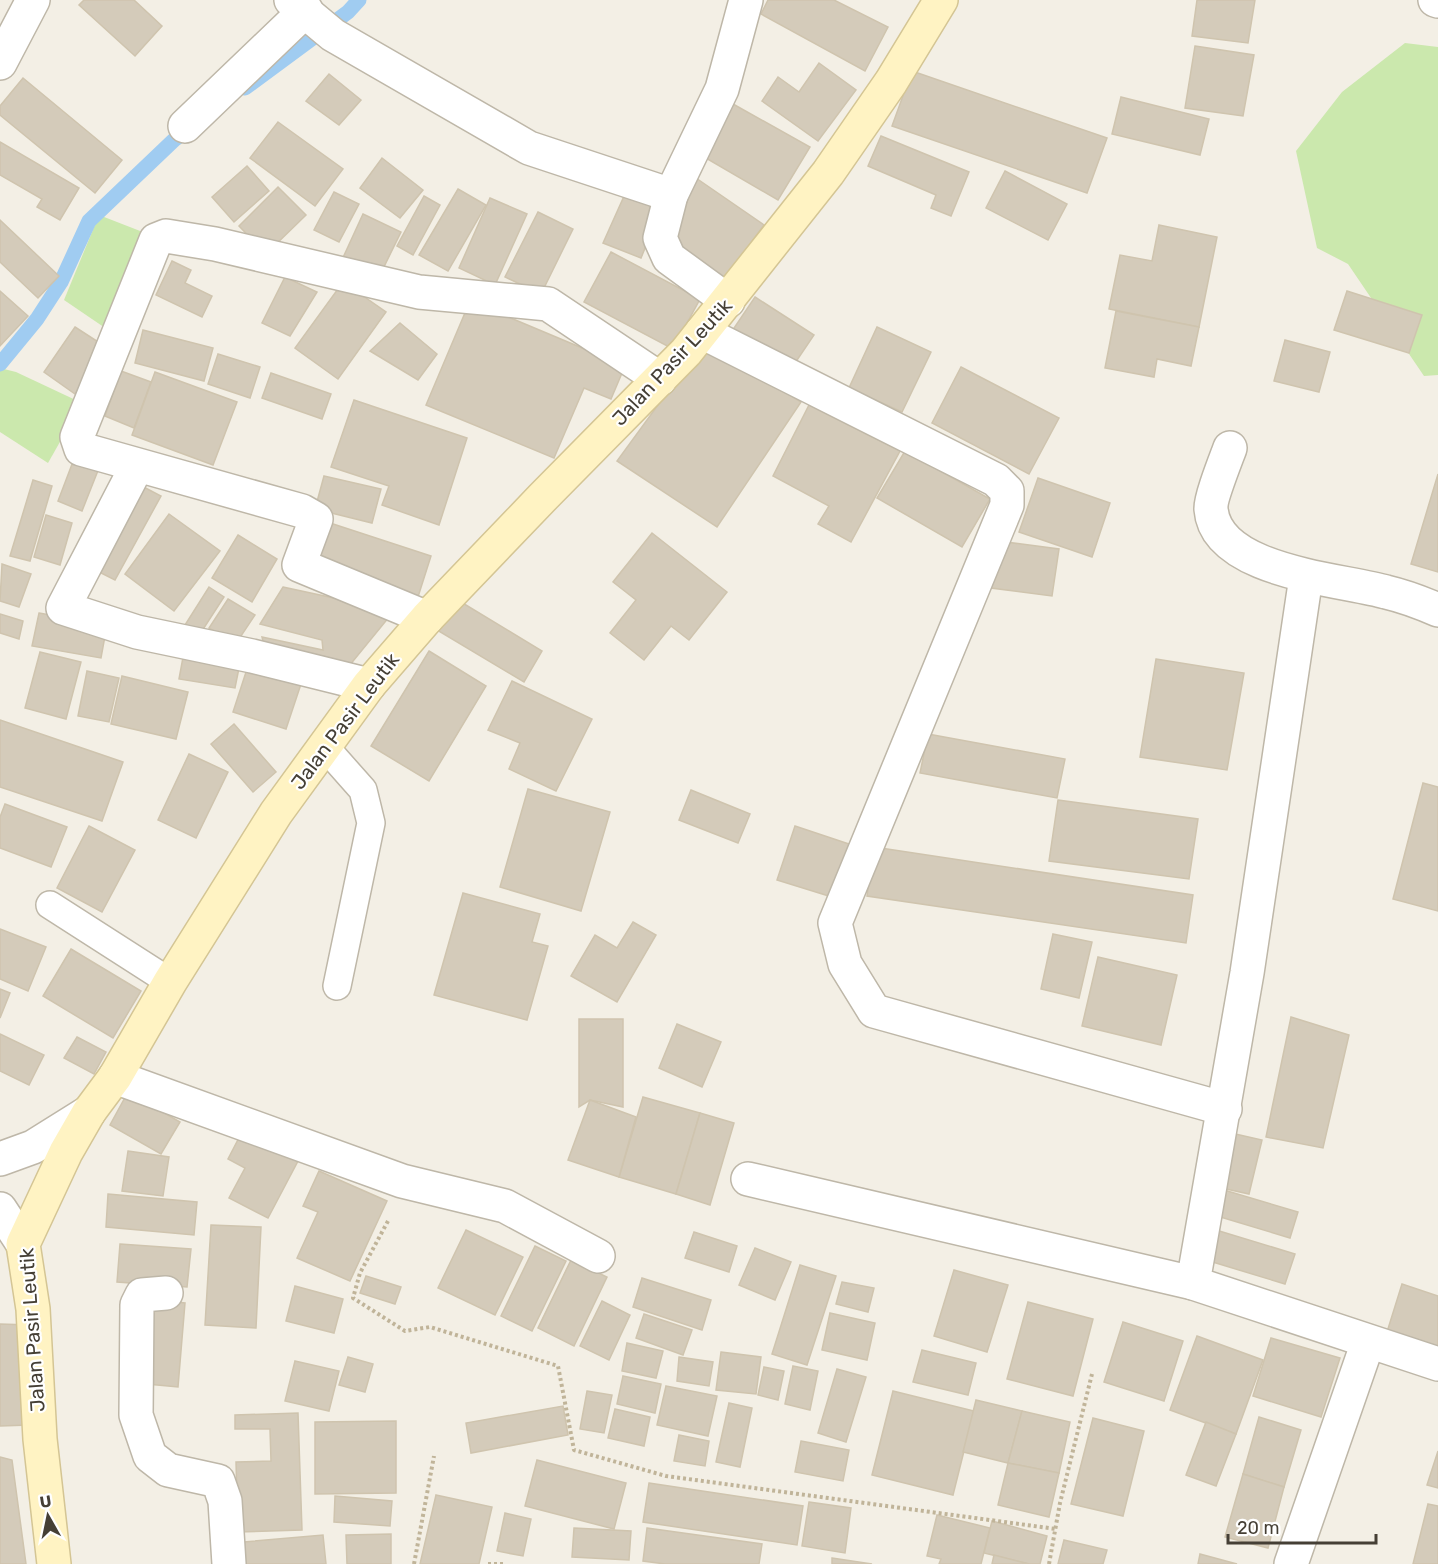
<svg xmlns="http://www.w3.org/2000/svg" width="1438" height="1564" viewBox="0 0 1438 1564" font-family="Rubik,sans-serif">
  <rect width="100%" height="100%" fill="#f3efe5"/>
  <!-- green -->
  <g fill="#cbe8ad">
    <polygon points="1405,43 1438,47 1438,375 1424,376 1348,264 1317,248 1296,151 1342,92"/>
    <polygon points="99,215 153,236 114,334 64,300"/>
    <polygon points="0,368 16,372 82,403 48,463 0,432"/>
  </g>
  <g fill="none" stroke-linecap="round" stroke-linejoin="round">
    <!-- stream -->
    <g stroke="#a0ccf1" stroke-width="15">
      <polyline points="245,88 348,12 359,0"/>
      <polyline points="0,364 37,319 61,282 89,221 175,139 192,127"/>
    </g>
  </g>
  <!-- building -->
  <g fill="#d4cbba" stroke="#cfc4ae" stroke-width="1.5">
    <polygon points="84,0 134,0 162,26 135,56 79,5"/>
    <polygon points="768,0 834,0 888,27 865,71 761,14"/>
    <polygon points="1197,0 1255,0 1248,43 1192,36"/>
    <polygon points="1195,46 1254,55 1243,116 1185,108"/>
    <polygon points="819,63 856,90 818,141 762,101 778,77 799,92"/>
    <polygon points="912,71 1107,138 1087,193 892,126"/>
    <polygon points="329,74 361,100 339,125 306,101"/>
    <polygon points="23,78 122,160 95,193 0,115 0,106"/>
    <polygon points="1121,97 1209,119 1200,155 1112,134"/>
    <polygon points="733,104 810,147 778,200 704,157"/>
    <polygon points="278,122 343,169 315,206 250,158"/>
    <polygon points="881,136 969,172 951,216 931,208 936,195 868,166"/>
    <polygon points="0,142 79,188 60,220 37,207 42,199 0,175"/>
    <polygon points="382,158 423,190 400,218 360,188"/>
    <polygon points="247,166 269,191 234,222 212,197"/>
    <polygon points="1005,171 1067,204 1048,240 986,208"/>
    <polygon points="696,178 764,225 723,281 679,247 675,217"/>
    <polygon points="278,187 306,215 266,254 239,226"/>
    <polygon points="458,189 486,205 448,271 419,255"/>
    <polygon points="334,192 359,204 339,242 314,230"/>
    <polygon points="625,194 661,209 641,258 603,243"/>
    <polygon points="424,196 440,205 413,255 397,246"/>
    <polygon points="490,198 527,214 495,285 459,268"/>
    <polygon points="538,212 573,229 541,294 505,277"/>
    <polygon points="363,214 401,232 378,279 341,262"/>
    <polygon points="0,220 59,276 38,298 0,262"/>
    <polygon points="1159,225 1217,237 1199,327 1109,309 1120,255 1152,261"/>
    <polygon points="611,252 700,299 673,349 584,302"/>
    <polygon points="172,261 191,270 185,283 212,296 202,317 156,295"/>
    <polygon points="285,277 317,292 290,336 262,323"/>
    <polygon points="343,282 386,312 338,379 295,348"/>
    <polygon points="0,291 28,316 0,346"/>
    <polygon points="1347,291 1422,315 1409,353 1334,330"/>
    <polygon points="755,297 814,335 789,372 730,334"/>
    <polygon points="470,301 625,366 611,399 584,388 554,458 426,405"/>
    <polygon points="1116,311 1199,327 1191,366 1157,359 1154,377 1105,368"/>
    <polygon points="400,323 437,354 418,380 370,351"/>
    <polygon points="75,327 106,347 75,394 44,372"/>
    <polygon points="877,327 931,352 902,412 849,388"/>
    <polygon points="143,330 213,348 204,381 135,363"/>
    <polygon points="1285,340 1330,352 1319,392 1274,381"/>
    <polygon points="704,342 801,402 717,527 617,461"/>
    <polygon points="218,354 260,367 250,398 208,384"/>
    <polygon points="961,367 1059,418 1029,474 932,423"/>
    <polygon points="121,371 151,382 134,428 105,416"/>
    <polygon points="155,372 237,402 213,465 132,435"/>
    <polygon points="271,373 331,394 322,419 262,398"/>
    <polygon points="354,400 467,438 439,525 382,505 389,486 331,467"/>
    <polygon points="809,405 900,451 851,542 818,524 829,506 773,476"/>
    <polygon points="905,451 990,499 962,547 877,498"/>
    <polygon points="74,459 99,468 82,511 58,501"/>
    <polygon points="1438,474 1438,572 1411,564"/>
    <polygon points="324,476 381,489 372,523 315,509"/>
    <polygon points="1038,478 1110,503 1092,557 1019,532"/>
    <polygon points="33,480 52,486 30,561 10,556"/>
    <polygon points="136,483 161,496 115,580 89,567"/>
    <polygon points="169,514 220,551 174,611 125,574"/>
    <polygon points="46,515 72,523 60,565 34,557"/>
    <polygon points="324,521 431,556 417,600 310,563"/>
    <polygon points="652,533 727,592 689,640 671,626 644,660 610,633 636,600 613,582"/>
    <polygon points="238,535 277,559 252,602 212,578"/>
    <polygon points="998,541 1059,549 1052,596 991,588"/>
    <polygon points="2,564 31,574 19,607 0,601"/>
    <polygon points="209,587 224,597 200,634 185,625"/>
    <polygon points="283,587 394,611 345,671 265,650 262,637 323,650 322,640 260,624"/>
    <polygon points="228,599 255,615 235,645 209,628"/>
    <polygon points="456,599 542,651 524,682 437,630"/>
    <polygon points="39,613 107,625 101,658 32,646"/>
    <polygon points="0,614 23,621 19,639 0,633"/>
    <polygon points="429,651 486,686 429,781 371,746"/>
    <polygon points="40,652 81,662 66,719 25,708"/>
    <polygon points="184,652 240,663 235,688 179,679"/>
    <polygon points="1156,659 1244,673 1227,770 1140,757"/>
    <polygon points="248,666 301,684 286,729 233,712"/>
    <polygon points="87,671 119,678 109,722 78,716"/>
    <polygon points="122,676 188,692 176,739 111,724"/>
    <polygon points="512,681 592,719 556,791 509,769 520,743 488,730"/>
    <polygon points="0,720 123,762 102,821 0,787"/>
    <polygon points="234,724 276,772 253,792 211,744"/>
    <polygon points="928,734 1065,759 1057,798 920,773"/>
    <polygon points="189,754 228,772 196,838 158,820"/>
    <polygon points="1423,783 1438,787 1438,911 1393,899"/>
    <polygon points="528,789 610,812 581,911 500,887"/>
    <polygon points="691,790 750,814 738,843 679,820"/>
    <polygon points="1058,800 1198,819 1189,879 1049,861"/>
    <polygon points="5,804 67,827 51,867 0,848 0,817"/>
    <polygon points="89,826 135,850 102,912 57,888"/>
    <polygon points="795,826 849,844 832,897 777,880"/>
    <polygon points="874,847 1193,895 1186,943 867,896"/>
    <polygon points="463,893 540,914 532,942 548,946 527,1020 434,995"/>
    <polygon points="633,922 656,935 617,1002 571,976 595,935 617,948"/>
    <polygon points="0,929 46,947 28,991 0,979"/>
    <polygon points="1053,934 1092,942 1079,998 1041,989"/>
    <polygon points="71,949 141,991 113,1038 43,996"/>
    <polygon points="1098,957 1177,975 1161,1045 1082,1026"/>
    <polygon points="0,989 10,993 0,1018"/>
    <polygon points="1291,1017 1349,1035 1323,1148 1266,1137"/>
    <polygon points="579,1019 623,1019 623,1107 590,1100 579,1107"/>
    <polygon points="677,1024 721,1042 702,1087 659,1068"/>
    <polygon points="0,1034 44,1055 29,1085 0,1071"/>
    <polygon points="77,1037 106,1052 94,1074 64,1058"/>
    <polygon points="128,1092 180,1122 161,1154 110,1125"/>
    <polygon points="643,1097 700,1113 676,1194 619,1177"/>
    <polygon points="590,1100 636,1117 619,1177 568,1160"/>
    <polygon points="700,1113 734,1123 710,1205 676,1194"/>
    <polygon points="242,1132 298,1161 268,1218 229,1198 245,1168 228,1159"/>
    <polygon points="1231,1133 1262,1140 1249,1194 1217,1187"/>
    <polygon points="128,1151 169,1157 163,1196 122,1191"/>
    <polygon points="319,1171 387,1201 350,1281 297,1258 318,1212 303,1206"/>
    <polygon points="1224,1190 1298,1212 1290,1238 1217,1216"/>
    <polygon points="108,1194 197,1202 194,1235 106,1227"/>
    <polygon points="211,1225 261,1227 256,1328 205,1325"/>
    <polygon points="466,1230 523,1257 495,1315 438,1288"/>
    <polygon points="1216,1230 1295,1254 1285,1284 1206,1260"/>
    <polygon points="694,1232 737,1246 729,1272 685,1258"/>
    <polygon points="120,1244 191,1249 187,1287 117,1282"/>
    <polygon points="535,1246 566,1261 532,1331 501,1316"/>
    <polygon points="755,1248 791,1262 775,1300 739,1285"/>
    <polygon points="571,1260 607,1277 574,1346 538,1328"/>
    <polygon points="800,1265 836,1276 807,1365 772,1354"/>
    <polygon points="954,1270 1008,1285 987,1352 934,1336"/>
    <polygon points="366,1276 401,1287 395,1304 360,1293"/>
    <polygon points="642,1278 711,1300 702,1330 633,1307"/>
    <polygon points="842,1282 874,1288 868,1312 836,1304"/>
    <polygon points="1402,1284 1438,1296 1438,1348 1387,1332"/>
    <polygon points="295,1286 343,1299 334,1333 286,1321"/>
    <polygon points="155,1300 185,1303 178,1387 147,1384"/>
    <polygon points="602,1301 630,1315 609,1360 580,1346"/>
    <polygon points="1028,1302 1093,1319 1073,1396 1007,1379"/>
    <polygon points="830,1313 875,1323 867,1360 822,1350"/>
    <polygon points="644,1314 692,1330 683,1355 636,1338"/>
    <polygon points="1123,1322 1183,1341 1164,1401 1104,1382"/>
    <polygon points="0,1324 30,1325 29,1425 0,1426"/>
    <polygon points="1197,1336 1263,1360 1236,1434 1170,1410"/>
    <polygon points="1271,1338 1340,1358 1321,1417 1253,1396"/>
    <polygon points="627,1343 663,1351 656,1378 622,1371"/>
    <polygon points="922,1350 976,1363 968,1395 913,1382"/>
    <polygon points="721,1352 761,1357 756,1394 716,1390"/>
    <polygon points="348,1357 373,1364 365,1392 339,1385"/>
    <polygon points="679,1357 713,1362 709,1386 677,1381"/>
    <polygon points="295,1361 339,1371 329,1411 285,1401"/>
    <polygon points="793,1366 818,1371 810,1410 785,1404"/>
    <polygon points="764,1367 784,1371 778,1400 758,1395"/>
    <polygon points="837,1369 866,1377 846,1442 818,1433"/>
    <polygon points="623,1376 661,1384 655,1413 617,1404"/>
    <polygon points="666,1386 717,1396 708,1436 657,1425"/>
    <polygon points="587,1391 612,1395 604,1433 580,1429"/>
    <polygon points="893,1391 974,1411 953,1495 872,1475"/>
    <polygon points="976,1400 1022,1411 1008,1463 963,1452"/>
    <polygon points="729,1403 752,1408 740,1467 716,1462"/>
    <polygon points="563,1406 568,1435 471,1453 466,1423"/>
    <polygon points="615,1409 650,1417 644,1446 608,1438"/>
    <polygon points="1022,1411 1070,1422 1059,1473 1008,1463"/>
    <polygon points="298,1413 302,1530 238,1532 236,1462 271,1461 270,1429 235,1429 235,1415"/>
    <polygon points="1259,1417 1301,1430 1284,1487 1243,1474"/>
    <polygon points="1093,1418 1144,1431 1123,1516 1071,1504"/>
    <polygon points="396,1421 396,1493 315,1494 315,1422"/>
    <polygon points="1206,1422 1236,1434 1216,1486 1186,1475"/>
    <polygon points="679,1435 709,1441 705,1466 674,1461"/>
    <polygon points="801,1441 849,1450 843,1481 795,1472"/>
    <polygon points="1438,1451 1438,1488 1427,1485"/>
    <polygon points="0,1457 12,1460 26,1564 0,1564"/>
    <polygon points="537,1460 626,1483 614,1529 525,1506"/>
    <polygon points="1008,1463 1059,1473 1049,1517 998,1505"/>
    <polygon points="1243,1474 1284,1487 1268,1548 1225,1537"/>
    <polygon points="649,1483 803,1506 797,1545 643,1522"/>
    <polygon points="436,1495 492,1507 479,1564 420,1564"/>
    <polygon points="335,1496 392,1501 390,1526 334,1522"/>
    <polygon points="809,1502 851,1508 845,1553 802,1546"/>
    <polygon points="1428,1504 1438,1506 1438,1564 1413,1564"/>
    <polygon points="505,1513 531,1519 523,1556 497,1551"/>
    <polygon points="937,1515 990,1528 981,1564 939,1564 941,1559 927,1556"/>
    <polygon points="992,1521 1047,1536 1040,1564 1029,1564 984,1553"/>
    <polygon points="574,1528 631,1531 629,1560 572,1557"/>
    <polygon points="647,1528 762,1544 759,1564 665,1564 643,1561"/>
    <polygon points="391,1534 391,1564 347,1564 346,1535"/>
    <polygon points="323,1535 326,1564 246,1564 244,1542"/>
    <polygon points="1064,1540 1107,1550 1103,1564 1058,1564"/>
    <polygon points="1200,1554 1237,1564 1198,1564"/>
    <polygon points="994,1555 1029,1564 992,1564"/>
    <polygon points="832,1558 872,1564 832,1564"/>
  </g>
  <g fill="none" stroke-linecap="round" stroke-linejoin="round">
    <!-- lane casing -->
    <g stroke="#beb7a8" stroke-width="30">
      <g id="lane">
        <polyline points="324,746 363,790 371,823 337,986"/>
        <polyline points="50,905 170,982"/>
      </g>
    </g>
    <!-- street casing -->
    <g stroke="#beb7a8" stroke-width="36">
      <g id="street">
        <polyline points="291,0 333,35 529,148 671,195"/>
        <polyline points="1435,0 1438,1"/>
        <polyline points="0,63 33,0"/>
        <polyline points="185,126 306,10"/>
        <polyline points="728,301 669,258 660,238 671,195 722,89 746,0"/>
        <polyline points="702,332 996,480 1007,491 1007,505 835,923 845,964 874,1011 1225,1109"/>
        <path d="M1230,448C1226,459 1210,499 1211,509C1216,572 1340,579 1386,592C1403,596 1422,603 1438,610"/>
        <polyline points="137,466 63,608 137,632 252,656 369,685"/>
        <polyline points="1306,577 1247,973 1193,1283 1438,1364"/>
        <polyline points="427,618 299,565 316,519 302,511 81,449 77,437 156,240 166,236 215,244 419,292 548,304 660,379"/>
        <polyline points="115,1077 402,1181 505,1206 598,1256"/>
        <polyline points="0,1159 33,1147 89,1112"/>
        <polyline points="748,1179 1193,1283"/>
        <polyline points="0,1209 23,1244"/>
        <polyline points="166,1293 142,1295 137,1305 136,1415 150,1456 168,1470 218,1481 225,1501 229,1564"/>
        <polyline points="1291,1564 1368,1342"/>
      </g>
    </g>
    <!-- secondary casing -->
    <g stroke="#d4c594" stroke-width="36">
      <polyline id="secondary" points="54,1564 40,1439 33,1309 23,1244 66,1152 89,1112 115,1077 170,982 276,813 369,685 427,618 542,498 686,352 828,173 891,82 941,0"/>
    </g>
    <!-- path -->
    <g stroke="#c0b499" stroke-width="4" stroke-dasharray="3 3" stroke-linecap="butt">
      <polyline points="388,1221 360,1273 353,1298 405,1331 430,1327 558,1366 574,1450 666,1476 1056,1529"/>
      <polyline points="414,1564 434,1456"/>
      <polyline points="488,1564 506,1564"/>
      <polyline points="1049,1564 1060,1503 1092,1374"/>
    </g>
    <!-- lane -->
    <use href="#lane" stroke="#fff" stroke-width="27"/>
    <!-- street -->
    <use href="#street" stroke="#fff" stroke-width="33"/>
    <!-- secondary -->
    <use href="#secondary" stroke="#fff3c3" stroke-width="33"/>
  </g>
  <g text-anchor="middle" stroke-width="4.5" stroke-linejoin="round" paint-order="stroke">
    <!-- street labels -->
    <g font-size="20" fill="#453f35" stroke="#fff">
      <text transform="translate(672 362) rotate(-47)" y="7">Jalan Pasir Leutik</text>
      <text transform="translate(345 721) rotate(-53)" y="7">Jalan Pasir Leutik</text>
      <text transform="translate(32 1330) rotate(-94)" y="7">Jalan Pasir Leutik</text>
    </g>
  </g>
  <!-- north arrow -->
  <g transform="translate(48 1516) rotate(351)" stroke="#ffffff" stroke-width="4.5" paint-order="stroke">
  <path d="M0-4.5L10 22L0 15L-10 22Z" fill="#453f35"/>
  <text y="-9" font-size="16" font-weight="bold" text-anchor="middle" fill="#453f35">U</text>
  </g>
  <!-- scale -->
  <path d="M1228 1534v9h148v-9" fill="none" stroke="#453f35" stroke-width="3"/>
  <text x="1237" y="1534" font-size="18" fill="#453f35" stroke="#ffffff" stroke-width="4.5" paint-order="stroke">20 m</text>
</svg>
